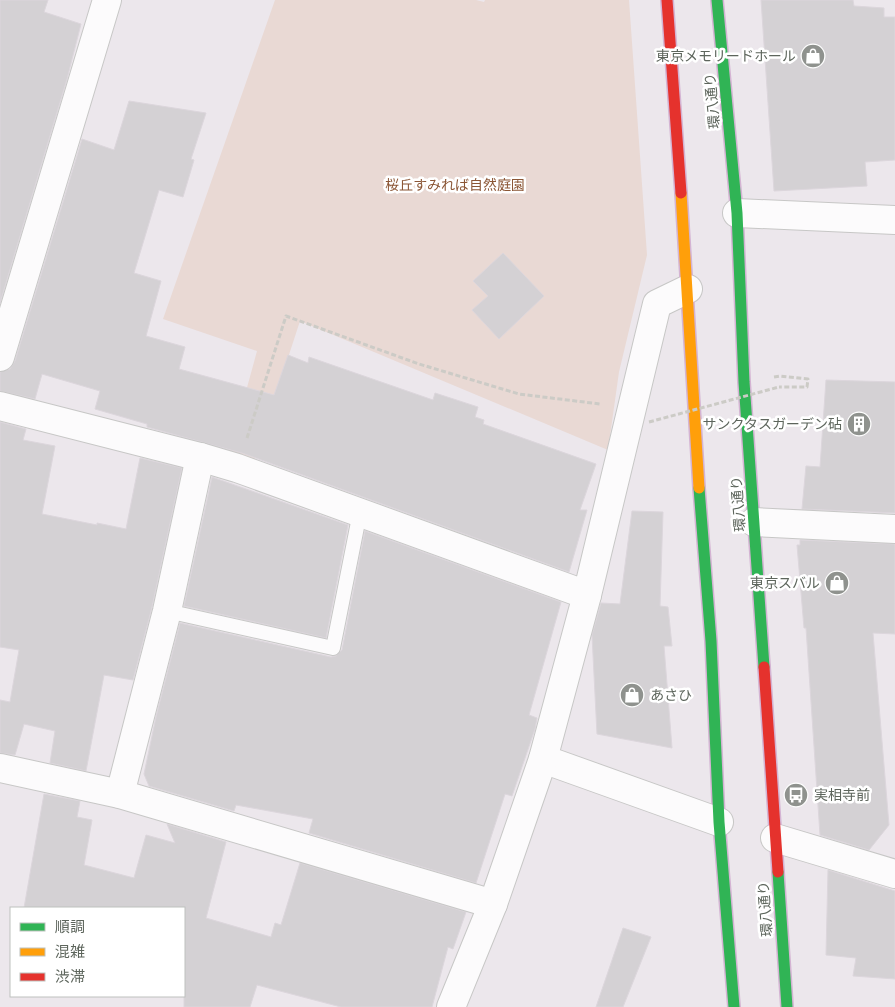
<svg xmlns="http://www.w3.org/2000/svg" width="895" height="1007" viewBox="0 0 895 1007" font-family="'Roboto Condensed','Noto Sans JP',sans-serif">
  <rect width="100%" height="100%" fill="#ece7ec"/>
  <!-- green -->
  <polygon fill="#e9d9d4" points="275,0 476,0 484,2 485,0 629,0 647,255 619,372 608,450 300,321 254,462 229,453 257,351 163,319"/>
  <!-- building -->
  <g fill="#d4d1d4" stroke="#dcd6dc">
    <polygon points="0,0 48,0 44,12 81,24 67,79 0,303"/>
    <polygon points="761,0 853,0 854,6 884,8 884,17 895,17 895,160 865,162 867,186 774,191"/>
    <polygon points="129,101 206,113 191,159 194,160 183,197 159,190 134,273 161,281 146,336 185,347 179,369 274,395 288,355 308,363 309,357 433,400 435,393 478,407 475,417 484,420 483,424 596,464 580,510 587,510 569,572 242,453 147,427 147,424 95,409 100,391 42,374 35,399 0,391 0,372 10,369 15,361 82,139 114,150"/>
    <polygon points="503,253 544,296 499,339 472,310 488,296 473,281"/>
    <polygon points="826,380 895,382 895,513 802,509 806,466 820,467"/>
    <polygon points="0,422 26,429 23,440 55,446 42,514 97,525 97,523 126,529 140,458 182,468 152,607 133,680 104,675 86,771 50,763 55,731 24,724 15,755 0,753 0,700 10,702 19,650 0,647"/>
    <polygon points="212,477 348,525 326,638 184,606"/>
    <polygon points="632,511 663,512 660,606 668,607 672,646 664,646 672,748 597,734 592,635 601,603 620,604"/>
    <polygon points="365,531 561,602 529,715 537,718 535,729 512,796 505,794 476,883 309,833 313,819 236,805 234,811 149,786 144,774 156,717 180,623 331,657 336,656 342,650"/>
    <polygon points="800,540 895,544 895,634 873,633 889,825 869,850 820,835 806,628 804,628 797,545 800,545"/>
    <polygon points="44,794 80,801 77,817 92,820 84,865 134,878 146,835 175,843 167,824 226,842 206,918 271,937 275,923 281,925 300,863 466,912 453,949 448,947 432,1007 341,1007 257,985 250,1007 184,1007 184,908 24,908"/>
    <polygon points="828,870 895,891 895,979 853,976 856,958 826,955"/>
    <polygon points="623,928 651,937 623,1007 596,1007"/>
  </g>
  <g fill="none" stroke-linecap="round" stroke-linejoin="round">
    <!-- lane casing -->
    <g stroke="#c7c7c6" stroke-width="16">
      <polyline id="lane" points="167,611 333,648 360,512"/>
    </g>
    <!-- street casing -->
    <g stroke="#c7c7c6" stroke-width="30">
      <g id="street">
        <polyline points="737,213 895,220"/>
        <polyline points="0,357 107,0"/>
        <polyline points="0,406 200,457 237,468 587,595"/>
        <polyline points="754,522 895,529"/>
        <polyline points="543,759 719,822"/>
        <polyline points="0,768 120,794 493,904"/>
        <polyline points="120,794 167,611 200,457"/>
        <polyline points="775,838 895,874"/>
        <polyline points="451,1007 493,904 543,759 587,595 657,304 688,289"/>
      </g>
    </g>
    <!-- fast casing -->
    <g stroke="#d4b4d3" stroke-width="14">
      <g id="fast">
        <polyline points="717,0 737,213 744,382 764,667"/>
        <polyline points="699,488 711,641 719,822 734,1007"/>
        <polyline points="778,872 787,1007"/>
      </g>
    </g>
    <!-- slow casing -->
    <g stroke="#d4b4d3" stroke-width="14">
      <polyline id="slow" points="681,193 699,488"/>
    </g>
    <!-- jam casing -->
    <g stroke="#d4b4d3" stroke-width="14">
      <g id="jam">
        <polyline points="667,0 681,193"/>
        <polyline points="764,667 778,872"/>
      </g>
    </g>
    <!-- path -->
    <g stroke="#cccbc6" stroke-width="3" stroke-dasharray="5 2.5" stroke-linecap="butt">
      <polyline points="774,377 780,376 808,379 807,387 779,387"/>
      <polyline points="247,438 286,316 419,364 519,394 600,404"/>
    </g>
    <!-- lane -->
    <use href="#lane" stroke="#fcfbfc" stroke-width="14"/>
    <!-- street -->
    <use href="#street" stroke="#fcfbfc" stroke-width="28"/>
    <!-- fast -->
    <use href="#fast" stroke="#30b455" stroke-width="11"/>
    <!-- slow -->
    <use href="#slow" stroke="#ff9f0a" stroke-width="11"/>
    <!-- jam -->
    <use href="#jam" stroke="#e5322d" stroke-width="11"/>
    <!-- path-bridge -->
    <polyline stroke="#cccbc6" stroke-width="3" stroke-dasharray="5 2.5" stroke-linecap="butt" points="649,422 779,387"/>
  </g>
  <!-- icons -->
  <defs>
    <g id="shop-disc" transform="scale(1.25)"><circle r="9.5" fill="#8f928e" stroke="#fff"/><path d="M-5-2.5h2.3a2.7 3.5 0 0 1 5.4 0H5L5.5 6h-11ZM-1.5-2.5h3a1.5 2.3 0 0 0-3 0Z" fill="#fff"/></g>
    <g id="building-disc" transform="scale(1.25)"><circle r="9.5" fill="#8f928e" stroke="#fff"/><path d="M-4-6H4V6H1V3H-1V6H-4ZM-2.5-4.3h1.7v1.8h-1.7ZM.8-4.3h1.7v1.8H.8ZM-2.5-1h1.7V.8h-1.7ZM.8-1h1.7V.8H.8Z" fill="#fff"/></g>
    <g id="bus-disc" transform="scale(1.25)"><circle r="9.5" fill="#8f928e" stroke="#fff"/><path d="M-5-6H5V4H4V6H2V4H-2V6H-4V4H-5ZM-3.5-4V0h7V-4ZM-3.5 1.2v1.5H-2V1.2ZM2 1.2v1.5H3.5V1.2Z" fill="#fff"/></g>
  </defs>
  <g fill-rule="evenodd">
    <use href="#shop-disc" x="813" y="56"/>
    <use href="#building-disc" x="859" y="424"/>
    <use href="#shop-disc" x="837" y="583"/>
    <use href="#shop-disc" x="632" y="695"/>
    <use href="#bus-disc" x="796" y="795"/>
  </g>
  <g text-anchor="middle" stroke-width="5" stroke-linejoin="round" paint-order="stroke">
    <!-- poi labels -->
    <g font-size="14" fill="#5d655c" stroke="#fff" text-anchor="end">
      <text x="796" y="61">東京メモリードホール</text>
      <text x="842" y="429">サンクタスガーデン砧</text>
      <text x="820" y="588">東京スバル</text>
      <text x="650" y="700" text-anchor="start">あさひ</text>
      <text x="814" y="800" text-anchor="start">実相寺前</text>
    </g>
    <!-- street labels -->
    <g font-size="14" fill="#5d655c" stroke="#fff">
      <text transform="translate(712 101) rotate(-95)" y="5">環八通り</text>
      <text transform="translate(738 504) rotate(-94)" y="5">環八通り</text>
      <text transform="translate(765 909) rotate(-94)" y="5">環八通り</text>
    </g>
    <!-- park labels -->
    <g font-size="14" fill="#8b5635" stroke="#fff">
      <text x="455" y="190">桜丘すみれば自然庭園</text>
    </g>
  </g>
  <!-- legend -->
  <rect x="10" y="907" width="175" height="90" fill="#ffffff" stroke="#bec1be"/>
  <rect x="20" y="923" width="25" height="8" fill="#30b455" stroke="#bec1be"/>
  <text x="55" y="932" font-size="15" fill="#5d655c">順調</text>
  <rect x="20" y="948" width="25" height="8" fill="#ff9f0a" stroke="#bec1be"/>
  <text x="55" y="957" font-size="15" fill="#5d655c">混雑</text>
  <rect x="20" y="973" width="25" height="8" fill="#e5322d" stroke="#bec1be"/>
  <text x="55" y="982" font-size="15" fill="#5d655c">渋滞</text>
</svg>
